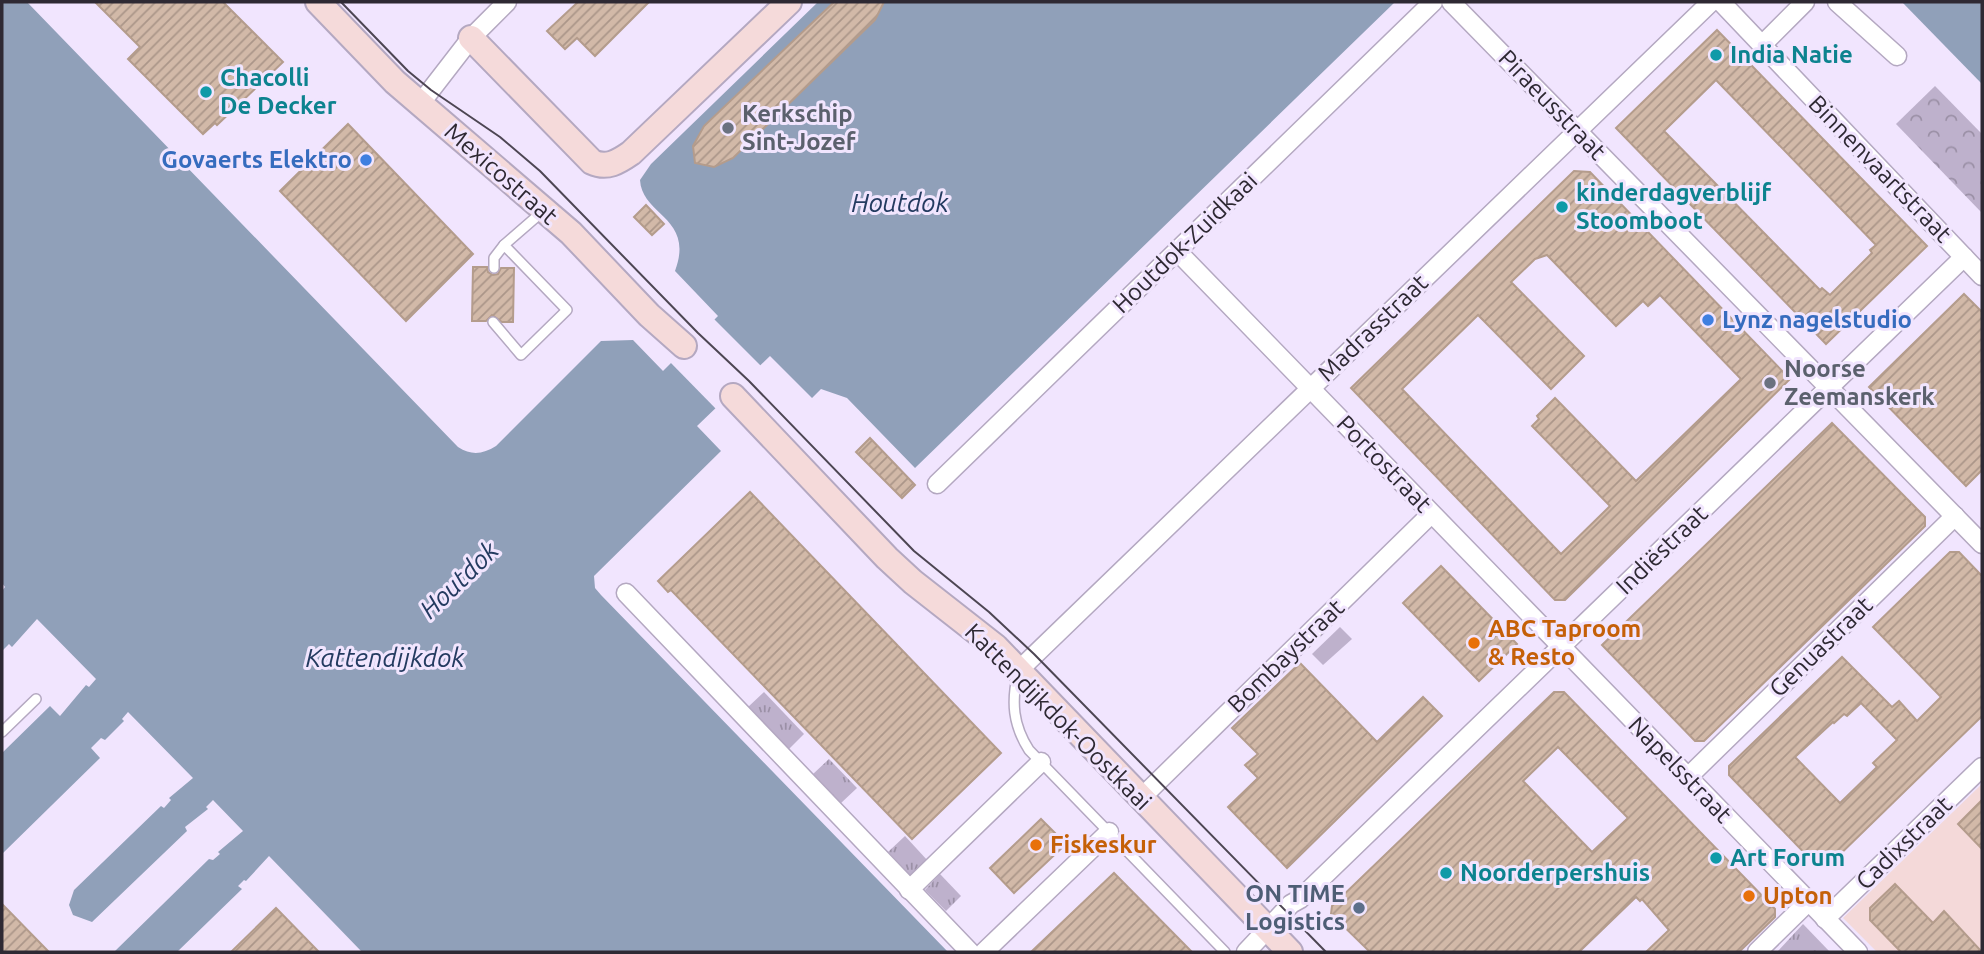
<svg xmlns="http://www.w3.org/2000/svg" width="1984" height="954" viewBox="0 0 1984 954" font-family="Ubuntu,sans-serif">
  <defs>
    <pattern id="grass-tufts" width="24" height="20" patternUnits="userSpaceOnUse" patternTransform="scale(1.75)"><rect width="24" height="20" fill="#beb1cc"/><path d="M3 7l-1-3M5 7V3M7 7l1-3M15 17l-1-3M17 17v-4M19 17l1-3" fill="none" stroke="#9b90a6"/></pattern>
    <pattern id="park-crowns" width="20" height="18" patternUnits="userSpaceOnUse" patternTransform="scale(1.75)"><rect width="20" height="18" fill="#beb1cc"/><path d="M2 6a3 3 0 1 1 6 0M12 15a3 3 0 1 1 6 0" fill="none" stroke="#9b90a6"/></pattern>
    <pattern id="building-hatch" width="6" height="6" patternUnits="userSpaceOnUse" patternTransform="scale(1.75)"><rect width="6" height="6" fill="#d2b9a8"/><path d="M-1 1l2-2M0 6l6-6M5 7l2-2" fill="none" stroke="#ab9689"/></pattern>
  </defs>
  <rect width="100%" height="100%" fill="#f1e5fe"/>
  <!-- education -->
  <polygon fill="#f4d9d9" points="1982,784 1982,952 1877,952 1843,918"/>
  <!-- grass -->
  <g fill="url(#grass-tufts)">
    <polygon points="764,692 804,734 788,750 747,708"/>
    <polygon points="829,759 857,788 840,804 812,775"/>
    <polygon points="905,836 928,861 911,876 888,852"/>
    <polygon points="940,874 961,896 946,911 925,890"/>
    <polygon points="1803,924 1830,952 1777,952"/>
  </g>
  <!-- park -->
  <polygon fill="url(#park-crowns)" points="1935,86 1982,134 1982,213 1896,124"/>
  <!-- garden -->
  <polygon fill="#beb1cc" points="1340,627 1352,639 1323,665 1312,654"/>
  <!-- water -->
  <g fill="#90a0b9">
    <path d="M2,2H27L458,447C472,456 483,454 496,446L601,341L633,340L663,371L718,316L675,271C695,217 642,216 640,180L651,164L818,2H1395L915,468L847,398L821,389L812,398L770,356L697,426L721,451L594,576L595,588L601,595L948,952H362L269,856L246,881L244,880L238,886L242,889L177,952H114L209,859L213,860L220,854L218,852L243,831L213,800L206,807L208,809L185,827L187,831L92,922L73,915L69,905L74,890L161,806L164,808L171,800L169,798L193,778L128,712L122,719L124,721L105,740L101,738L91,748L100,758L2,854V753L50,706L60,716L86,685L89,687L96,679L37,619L12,647L9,644L2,651V591L5,587L2,583Z"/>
    <polygon points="1902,2 1982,2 1982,84"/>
  </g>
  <!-- pier -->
  <polygon fill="#f1e5fe" points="713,318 762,367 718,411 669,361"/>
  <!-- building -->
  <g fill="url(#building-hatch)" stroke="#b49c8c" stroke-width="2" fill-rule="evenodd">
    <polygon points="95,2 223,2 283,62 217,125 215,123 203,134 128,59 140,47"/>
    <polygon points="578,2 649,2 595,56 577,38 565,49 547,31"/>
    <polygon points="834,2 884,2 875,20 733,158 714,167 695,163 693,146 704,126"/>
    <path d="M1717,30L1927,246L1826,344L1616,128ZM1716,80L1876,245L1870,250L1872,253L1830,295L1822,288L1820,290L1664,131Z"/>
    <polygon points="348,124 473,254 406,321 280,191"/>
    <path d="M1574,171L1590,172L1790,379L1565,600H1555L1351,388ZM1547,255L1616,326L1643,301L1648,306L1660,295L1741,379L1636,481L1555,398L1537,416L1539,419L1532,426L1610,506L1561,554L1402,389L1478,315L1551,389L1584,356L1511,282L1535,259Z"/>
    <polygon points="646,205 664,224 652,235 634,217"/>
    <polygon points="473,267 487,267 488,272 493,275 498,274 501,268 514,268 513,322 502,322 492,315 486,321 472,321"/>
    <polygon points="1964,294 1982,312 1982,470 1966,486 1869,387"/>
    <polygon points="1832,423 1925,517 1925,526 1704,741 1695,741 1602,645"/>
    <polygon points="870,438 915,485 902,498 856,452"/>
    <polygon points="750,492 1001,753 912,839 671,590 668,592 658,581"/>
    <path d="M1950,552H1959L1982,576V716L1827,867H1818L1729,775V766L1842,657L1892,707L1899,701L1917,721L1941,697L1873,627ZM1861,703L1897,740L1873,763L1877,767L1840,803L1795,757L1833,722L1834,723L1844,714L1847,716Z"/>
    <polygon points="1441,566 1517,644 1479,681 1403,603"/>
    <polygon points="1300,663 1377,742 1423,697 1442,716 1287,868 1228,807 1258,778 1245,765 1258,754 1232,728"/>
    <path d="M1554,692H1564L1775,909V917L1739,952H1646L1669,930L1642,899L1640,901L1636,897L1579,952H1370L1331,914L1332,906ZM1558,747L1628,818L1592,852L1523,781Z"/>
    <polygon points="1982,800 1982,849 1958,824"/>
    <polygon points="1041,819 1066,844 1014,893 990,868"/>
    <polygon points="1114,873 1192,952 1031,952"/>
    <polygon points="1895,884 1933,923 1944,911 1982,952 1901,952 1870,920 1870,908"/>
    <polygon points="2,904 49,952 2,952"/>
    <polygon points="276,908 319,952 231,952"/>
  </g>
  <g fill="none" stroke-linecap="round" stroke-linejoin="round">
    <!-- lane casing -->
    <g stroke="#b4a8c1" stroke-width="12">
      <g id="lane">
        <polyline points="504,245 542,212"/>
        <polyline points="493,322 521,355 567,310 504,245 494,258 494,268"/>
        <path d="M1018,673C1011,702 1013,725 1029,750L1225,952"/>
        <polyline points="2,732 36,699"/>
      </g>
    </g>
    <!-- street casing -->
    <g stroke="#b4a8c1" stroke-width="21">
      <g id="street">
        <polyline points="1451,2 1982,544"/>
        <polyline points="1721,2 1982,276"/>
        <polyline points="1837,2 1897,56"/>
        <polyline points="1762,45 1805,2"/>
        <polyline points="420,104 471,38 507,2"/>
        <polyline points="1177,251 1858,952"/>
        <polyline points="937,484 1433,2"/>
        <polyline points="626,593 970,952"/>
        <polyline points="1019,670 1711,2"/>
        <polyline points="1688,777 1955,516"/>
        <polyline points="1140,799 1431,514"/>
        <polyline points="909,890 1041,762"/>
        <polyline points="1825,919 1982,767"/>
        <polyline points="984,952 1109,832"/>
        <polyline points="1246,952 1291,904 1300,899 1964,257"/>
        <polyline points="1757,952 1808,902"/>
      </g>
    </g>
    <!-- secondary casing -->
    <g stroke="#b4a8c1" stroke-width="28">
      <g id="secondary">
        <polyline points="318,2 395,82 571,233 649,315 684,346"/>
        <path d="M471,38L592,162C607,169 618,162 631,153L789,2"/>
        <polyline points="733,396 887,558 913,582 996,647 1290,952"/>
      </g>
    </g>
    <!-- lane -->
    <use href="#lane" stroke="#fff" stroke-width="9"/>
    <!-- street -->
    <use href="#street" stroke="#fff" stroke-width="18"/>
    <!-- secondary -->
    <use href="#secondary" stroke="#f5dada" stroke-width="24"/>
    <!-- tram -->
    <polyline stroke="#4d4653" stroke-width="2" points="341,2 408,71 431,90 500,137 540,171 698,333 749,381 914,551 989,612 1034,654 1326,952"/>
  </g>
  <!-- markers -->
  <g fill="#0f9aa8" stroke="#f1e5fe" stroke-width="2.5">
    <circle cx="1716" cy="55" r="7"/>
    <circle cx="206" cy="92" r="7"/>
    <circle cx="1562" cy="207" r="7"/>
    <circle cx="1716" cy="858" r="7"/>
    <circle cx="1446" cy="873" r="7"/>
  </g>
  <g fill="#6b7280" stroke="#f1e5fe" stroke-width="2.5">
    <circle cx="728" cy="128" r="7"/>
    <circle cx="1770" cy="383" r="7"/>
  </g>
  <g fill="#3f7fe0" stroke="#f1e5fe" stroke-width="2.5">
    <circle cx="366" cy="160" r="7"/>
    <circle cx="1708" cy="320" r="7"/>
  </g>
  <g fill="#e8710a" stroke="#f1e5fe" stroke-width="2.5">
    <circle cx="1474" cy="643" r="7"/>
    <circle cx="1036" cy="845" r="7"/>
    <circle cx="1749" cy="896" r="7"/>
  </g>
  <circle fill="#5c6f8a" stroke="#f1e5fe" stroke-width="2.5" cx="1359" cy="908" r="7"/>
  <g text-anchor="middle" stroke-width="6" stroke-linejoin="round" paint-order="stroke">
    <!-- culture labels -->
    <g font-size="24" font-weight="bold" fill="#0d838f" stroke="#f1e5fe" text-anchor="start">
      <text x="1730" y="63">India Natie</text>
      <text x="220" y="86">Chacolli<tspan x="220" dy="28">De Decker</tspan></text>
      <text x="1576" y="201">kinderdagverblijf<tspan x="1576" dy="28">Stoomboot</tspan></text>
      <text x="1730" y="866">Art Forum</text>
      <text x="1460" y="881">Noorderpershuis</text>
    </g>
    <!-- street labels -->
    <g font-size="24" fill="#2e2933" stroke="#f1e5fe">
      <text transform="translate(1552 105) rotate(46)" y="8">Piraeusstraat</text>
      <text transform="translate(1880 169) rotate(46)" y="8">Binnenvaartstraat</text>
      <text transform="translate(501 174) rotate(41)" y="8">Mexicostraat</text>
      <text transform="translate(1185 243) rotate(-44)" y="8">Houtdok-Zuidkaai</text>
      <text transform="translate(1373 328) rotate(-44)" y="8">Madrasstraat</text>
      <text transform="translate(1384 464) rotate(46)" y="8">Portostraat</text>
      <text transform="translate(1662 550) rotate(-44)" y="8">Indiëstraat</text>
      <text transform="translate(1821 647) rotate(-44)" y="8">Genuastraat</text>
      <text transform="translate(1286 656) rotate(-44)" y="8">Bombaystraat</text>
      <text transform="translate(1058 717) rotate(45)" y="8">Kattendijkdok-Oostkaai</text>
      <text transform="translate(1680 770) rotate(46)" y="8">Napelsstraat</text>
      <text transform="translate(1904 843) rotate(-44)" y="8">Cadixstraat</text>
    </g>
    <!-- worship labels -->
    <g font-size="24" font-weight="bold" fill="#5b616d" stroke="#f1e5fe" text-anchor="start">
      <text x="742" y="122">Kerkschip<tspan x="742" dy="28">Sint-Jozef</tspan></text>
      <text x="1784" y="377">Noorse<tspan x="1784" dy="28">Zeemanskerk</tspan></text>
    </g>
    <!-- shop labels -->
    <g font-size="24" font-weight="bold" fill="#366cbe" stroke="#f1e5fe" text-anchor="end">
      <text x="352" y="168">Govaerts Elektro</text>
      <text x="1722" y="328" text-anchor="start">Lynz nagelstudio</text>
    </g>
    <!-- food labels -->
    <g font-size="24" font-weight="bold" fill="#c56008" stroke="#f1e5fe" text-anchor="start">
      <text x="1488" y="637">ABC Taproom<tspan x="1488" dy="28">&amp; Resto</tspan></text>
      <text x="1050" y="853">Fiskeskur</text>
      <text x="1763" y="904">Upton</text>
    </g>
    <!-- service labels -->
    <g font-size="24" font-weight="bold" fill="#4e5e75" stroke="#f1e5fe" text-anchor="end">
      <text x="1345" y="902">ON TIME<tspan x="1345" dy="28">Logistics</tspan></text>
    </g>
    <!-- water labels -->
    <g font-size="26" font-style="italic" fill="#243b60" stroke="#f1e5fe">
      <text x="900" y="212">Houtdok</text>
      <text transform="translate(459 580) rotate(-44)" y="9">Houtdok</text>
      <text x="385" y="667">Kattendijkdok</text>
    </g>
  </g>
  <!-- border -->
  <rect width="1984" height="954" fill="none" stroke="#2e2933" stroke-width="7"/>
</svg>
